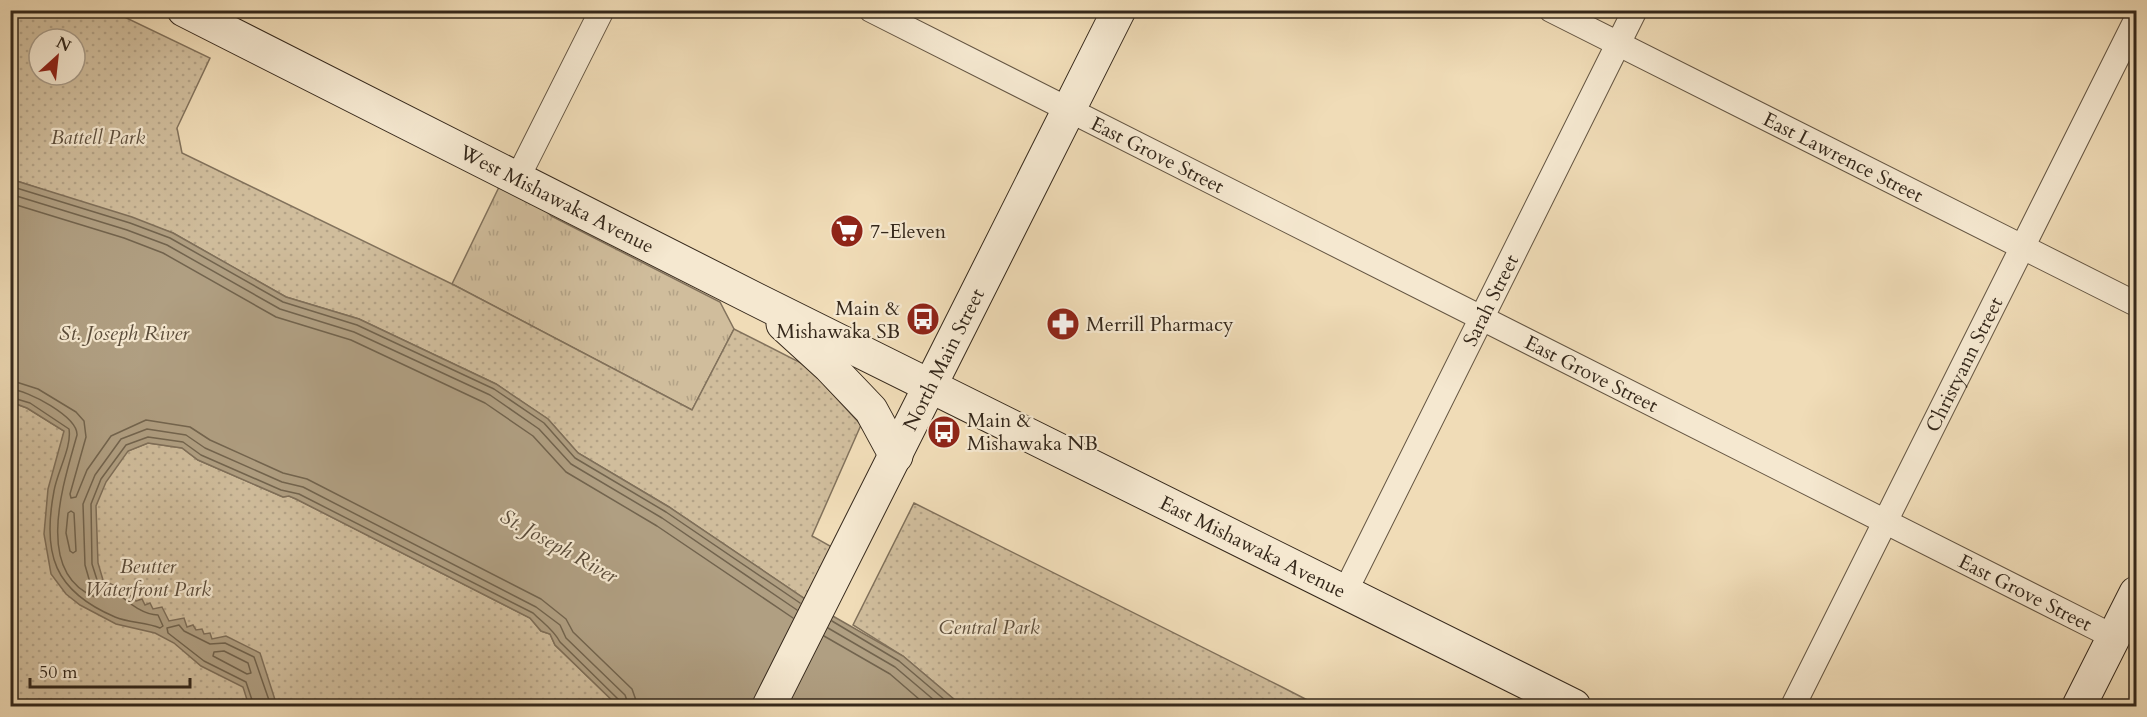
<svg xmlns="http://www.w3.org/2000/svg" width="2147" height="717" viewBox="0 0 2147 717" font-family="Cardo,serif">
  <defs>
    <pattern id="grass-tufts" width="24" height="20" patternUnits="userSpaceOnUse" patternTransform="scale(1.5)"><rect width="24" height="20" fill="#d0bd9c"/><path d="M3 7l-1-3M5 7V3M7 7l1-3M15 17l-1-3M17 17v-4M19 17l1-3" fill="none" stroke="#b3a286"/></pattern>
    <pattern id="park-dots" width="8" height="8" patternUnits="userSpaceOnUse" patternTransform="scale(1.5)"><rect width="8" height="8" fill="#d0bd9c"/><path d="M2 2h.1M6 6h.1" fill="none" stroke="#b3a286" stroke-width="1.8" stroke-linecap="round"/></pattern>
  </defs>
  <rect width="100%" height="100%" fill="#f0dcb7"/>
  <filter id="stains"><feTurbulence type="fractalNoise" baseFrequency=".00333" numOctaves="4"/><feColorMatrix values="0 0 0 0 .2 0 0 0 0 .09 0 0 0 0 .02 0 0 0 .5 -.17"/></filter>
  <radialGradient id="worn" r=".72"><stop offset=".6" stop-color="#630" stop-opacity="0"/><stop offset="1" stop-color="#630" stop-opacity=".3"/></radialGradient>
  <!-- grass -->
  <polygon fill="url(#grass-tufts)" stroke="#82725c" stroke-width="1.5" points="501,183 538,201 551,216 720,302 734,329 692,410 452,284"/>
  <!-- park -->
  <g fill="url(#park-dots)" stroke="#82725c" stroke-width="1.5" fill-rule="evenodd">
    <path d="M10,11H112L210,58L177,128L182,153L452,284L692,410L734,329L807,366L861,425L812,536L846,555L817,607L669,507L578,453L548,419L496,384L359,319L286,297L173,233L11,179ZM39,39H75V75H39Z"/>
    <polygon points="10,402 27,408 64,431 128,451 148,443 182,448 198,460 283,497 289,496 296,499 530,618 541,631 550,634 555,645 618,706 11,706"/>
    <polygon points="914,503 1282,687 1319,706 962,706 903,656 853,625"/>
  </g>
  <!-- water -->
  <polygon fill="#b09f82" stroke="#7f6f59" stroke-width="1.5" points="10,179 132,217 173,233 286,297 359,319 496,384 548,419 578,453 669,507 817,607 903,656 962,706 618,706 555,645 550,634 541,631 530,618 296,499 289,496 283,497 198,460 182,448 148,443 128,451 106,482 96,506 98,563 103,580 125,591 128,597 133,595 136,601 142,599 145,605 150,603 153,609 162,607 169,621 184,618 187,627 193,625 196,630 202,629 204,634 210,633 212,639 226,636 260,653 277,706 249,706 243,687 201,666 174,643 155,633 116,624 80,605 66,594 51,574 44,534 48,489 64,431 27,408 11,402"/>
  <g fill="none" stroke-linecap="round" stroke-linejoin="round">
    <!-- shore -->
    <g stroke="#72644e" stroke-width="1.5">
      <polyline points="10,186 130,223 170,238 283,302 357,325 494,389 544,423 575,458 666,512 800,603"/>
      <polyline points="10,194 127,230 167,245 280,309 354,332 490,395 539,429 571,464 662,518 797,610"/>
      <polyline points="10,203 124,238 163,253 276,317 351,340 485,403 533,436 566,472 657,526 793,618"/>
      <polyline points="10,380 38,389 76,412 84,421 86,437 70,494 71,498 76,497 87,470 111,436 146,420 190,427 210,440 283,473 307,479 541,599 566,619 573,632 632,689 638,706"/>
      <path d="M10,389C28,390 78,417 77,435C64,482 33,572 95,597L98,594L91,586L85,565L83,504L95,475L121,439L147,429L186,435L205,448L282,482L303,487L536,607L560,625L566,638L625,695L629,706"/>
      <path d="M10,397L30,403L69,429C72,447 57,472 54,491C42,554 54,591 115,617C129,623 146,622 160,628L163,626L158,615C145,615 129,604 120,595C114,590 105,588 98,583L92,564L91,504L101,479L126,445L148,437L183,442L201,455L281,490L299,494L533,613C543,623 553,629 560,642L619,700L621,706"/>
      <polygon points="71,511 74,513 76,551 73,553 70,551 66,533 68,513"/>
      <polyline points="832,621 899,661 952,706"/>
      <polyline points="828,628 895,667 941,706"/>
      <polyline points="824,636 890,674 927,706"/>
      <polygon points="224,651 248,663 251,673 247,674 213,656 214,652"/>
      <polyline points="254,706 246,682 204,661 168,633 167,628 179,625 184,631 210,644 225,643 254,657 271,706"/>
    </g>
    <!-- street casing -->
    <g stroke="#645542" stroke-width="26">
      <g id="street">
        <path id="s1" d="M871,10L2114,637"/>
        <path id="s2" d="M1551,10L2136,304"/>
        <polyline points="517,179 602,10"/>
        <path id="s3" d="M1345,592L1635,10"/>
        <path id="s4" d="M1793,706L2136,20"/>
      </g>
    </g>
    <!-- secondary casing -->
    <g stroke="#35281b" stroke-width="35">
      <g id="secondary">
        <path id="s5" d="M184,10L755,299L1574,706"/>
        <polyline points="783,324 829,366 871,410 896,456"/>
        <path id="s6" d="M769,706L1119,10"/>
        <polyline points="2079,706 2136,593"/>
      </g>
    </g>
    <!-- street -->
    <use href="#street" stroke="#f5e8d0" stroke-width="24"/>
    <!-- secondary -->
    <use href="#secondary" stroke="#f5e8d0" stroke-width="33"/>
  </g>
  <!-- icons -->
  <defs>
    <g id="supermarket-disc" transform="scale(1.725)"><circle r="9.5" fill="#8f2418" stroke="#f5e8d0"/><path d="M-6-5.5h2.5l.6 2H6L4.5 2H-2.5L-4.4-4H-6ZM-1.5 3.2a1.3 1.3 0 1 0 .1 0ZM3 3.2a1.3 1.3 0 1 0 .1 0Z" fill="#fff"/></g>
    <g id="bus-disc" transform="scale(1.725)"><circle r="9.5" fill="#8f2418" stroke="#f5e8d0"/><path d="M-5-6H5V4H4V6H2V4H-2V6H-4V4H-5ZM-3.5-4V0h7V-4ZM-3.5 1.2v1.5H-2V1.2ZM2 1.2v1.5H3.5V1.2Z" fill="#fff"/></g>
    <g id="pharmacy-disc" transform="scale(1.725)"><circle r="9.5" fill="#8f2418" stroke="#f5e8d0"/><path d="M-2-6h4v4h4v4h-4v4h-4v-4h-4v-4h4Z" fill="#fff"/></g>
  </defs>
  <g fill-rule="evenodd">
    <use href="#supermarket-disc" x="847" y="231"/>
    <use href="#bus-disc" x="923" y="319"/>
    <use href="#pharmacy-disc" x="1063" y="324"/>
    <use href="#bus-disc" x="944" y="432"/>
  </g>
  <g text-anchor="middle" stroke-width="4.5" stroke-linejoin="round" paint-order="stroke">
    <!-- park labels -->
    <g font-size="20" font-style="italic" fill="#5c4d3b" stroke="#f5e8d0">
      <text x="98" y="144">Battell Park</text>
      <text x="148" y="573">Beutter<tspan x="148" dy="23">Waterfront Park</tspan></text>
      <text x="989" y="634">Central Park</text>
    </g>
    <!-- street labels -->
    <g font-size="20" fill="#35281b" stroke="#f5e8d0">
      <text dy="7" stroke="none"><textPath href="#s1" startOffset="321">East Grove Street</textPath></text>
      <text dy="7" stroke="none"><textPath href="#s2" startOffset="327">East Lawrence Street</textPath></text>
      <text dy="7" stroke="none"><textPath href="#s5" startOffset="418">West Mishawaka Avenue</textPath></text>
      <text dy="7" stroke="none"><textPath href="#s3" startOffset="326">Sarah Street</textPath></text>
      <text dy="7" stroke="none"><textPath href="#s6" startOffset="388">North Main Street</textPath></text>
      <text dy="7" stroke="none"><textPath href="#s4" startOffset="382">Christyann Street</textPath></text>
      <text dy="7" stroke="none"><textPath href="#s1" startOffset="807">East Grove Street</textPath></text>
      <text dy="7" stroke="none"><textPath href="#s5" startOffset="1196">East Mishawaka Avenue</textPath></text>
      <text dy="7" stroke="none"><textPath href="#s1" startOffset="1293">East Grove Street</textPath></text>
    </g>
    <!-- poi labels -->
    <g font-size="20" fill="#35281b" stroke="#f5e8d0" text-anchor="start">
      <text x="870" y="238">7-Eleven</text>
      <text x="900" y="315" text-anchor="end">Main &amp;<tspan x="900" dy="23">Mishawaka SB</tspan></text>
      <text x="1086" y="331">Merrill Pharmacy</text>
      <text x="967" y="427">Main &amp;<tspan x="967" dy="23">Mishawaka NB</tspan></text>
    </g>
    <!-- water labels -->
    <g font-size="21" font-style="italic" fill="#5a4c3a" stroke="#f5e8d0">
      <text x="124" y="340">St. Joseph River</text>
      <text transform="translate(559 546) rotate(29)" y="7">St. Joseph River</text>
    </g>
  </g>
  <!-- margin -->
  <rect width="2147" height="717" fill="none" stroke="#f0dcb7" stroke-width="36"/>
  <rect x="12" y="12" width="2123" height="693" fill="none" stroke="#35281b" stroke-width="3"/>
  <rect x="18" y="18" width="2111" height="681" fill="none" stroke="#35281b" stroke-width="1.5"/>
  <!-- north arrow -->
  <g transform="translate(57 57) rotate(27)"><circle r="28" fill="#f5e8d0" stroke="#a89b88" stroke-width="1.5"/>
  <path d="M0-4.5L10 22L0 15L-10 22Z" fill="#8f2418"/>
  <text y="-9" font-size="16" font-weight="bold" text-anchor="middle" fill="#35281b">N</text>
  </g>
  <!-- scale -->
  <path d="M30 678v9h160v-9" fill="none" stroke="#35281b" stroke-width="3"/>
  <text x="39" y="678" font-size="18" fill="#35281b" stroke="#f5e8d0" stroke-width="4.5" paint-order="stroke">50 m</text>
  <rect width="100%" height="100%" filter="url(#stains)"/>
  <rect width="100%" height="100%" fill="url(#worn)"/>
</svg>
